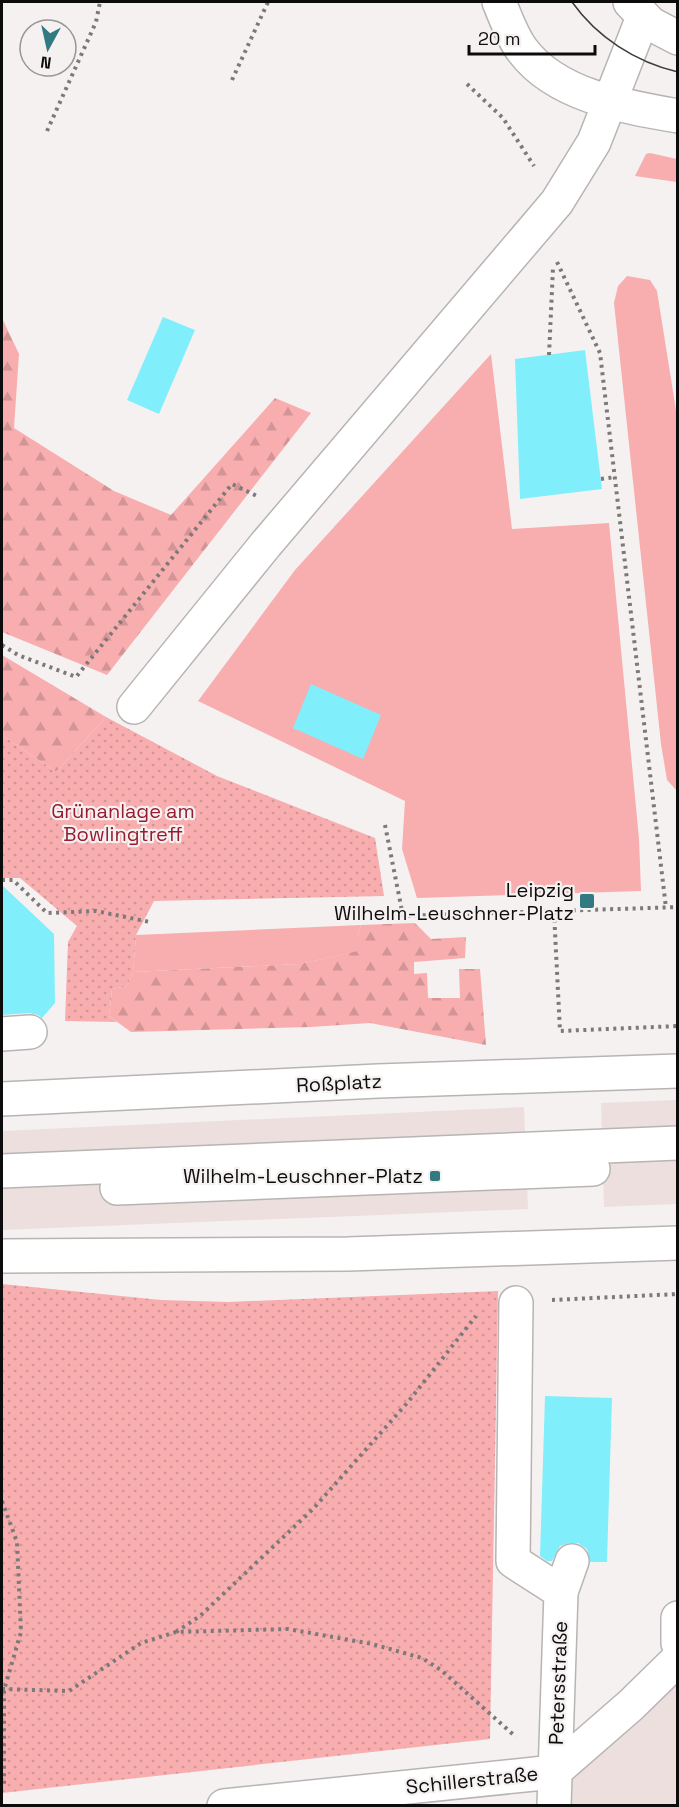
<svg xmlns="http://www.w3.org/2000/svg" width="679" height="1807" viewBox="0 0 679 1807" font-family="'Space Grotesk',sans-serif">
  <defs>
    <pattern id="forest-firs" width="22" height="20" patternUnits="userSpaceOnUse" patternTransform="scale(1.5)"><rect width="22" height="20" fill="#f8adaf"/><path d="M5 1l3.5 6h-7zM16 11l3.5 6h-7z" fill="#d39495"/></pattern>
    <pattern id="park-dots" width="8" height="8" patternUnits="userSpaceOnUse" patternTransform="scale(1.5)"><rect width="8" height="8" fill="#f8adaf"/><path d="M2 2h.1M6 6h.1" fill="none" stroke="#d39495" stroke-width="1.8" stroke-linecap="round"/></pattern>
  </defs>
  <rect width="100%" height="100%" fill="#f6f1f1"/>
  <!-- built -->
  <g fill="#ecdfde">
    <polygon points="677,1100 677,1204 604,1207 601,1103"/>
    <polygon points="524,1107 528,1209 2,1230 2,1131"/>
    <polygon points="677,1659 677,1805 554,1806 554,1772"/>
  </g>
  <!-- grass -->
  <g fill="#f8adaf">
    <polygon points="650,153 677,159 677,182 635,176 646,154"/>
    <polygon points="627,276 650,280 657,291 678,423 677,791 667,780 661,744 614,303 618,286"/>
    <polygon points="491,354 512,529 609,523 639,839 641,891 417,898 402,849 405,801 198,701 295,570"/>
    <polygon points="361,925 358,935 358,951 300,964 133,972 136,935"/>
  </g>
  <!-- forest -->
  <g fill="url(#forest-firs)">
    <polygon points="2,318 19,354 14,428 114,491 171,515 275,398 311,413 107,675 2,632"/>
    <polygon points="2,655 106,717 56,772 2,735"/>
    <polygon points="415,923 431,939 466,937 465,958 414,962 414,974 427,973 428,998 460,998 459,969 480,969 486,1045 370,1023 311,1027 131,1032 109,1016 112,989 127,986 133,972 300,964 357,951 358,935 361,925"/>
  </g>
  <!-- park -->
  <g fill="url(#park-dots)">
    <polygon points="106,717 217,776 375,838 384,896 154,901 136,935 133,972 127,986 112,989 109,1016 117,1022 65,1021 68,942 77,926 20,878 2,878 2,735 56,772"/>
    <polygon points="2,1284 161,1300 228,1302 498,1291 490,1739 2,1793"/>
  </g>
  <!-- building -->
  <g fill="#81effb">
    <polygon points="163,317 195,330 159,414 127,400"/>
    <polygon points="585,350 602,489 520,499 515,359"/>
    <polygon points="311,684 381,715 363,759 293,728"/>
    <polygon points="2,885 54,934 55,1003 42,1018 38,1015 29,1013 2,1015"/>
    <polygon points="545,1396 612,1398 607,1562 590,1562 587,1549 578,1543 569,1543 560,1546 552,1561 547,1561 540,1556"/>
  </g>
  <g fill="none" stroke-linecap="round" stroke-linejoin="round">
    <!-- minor casing -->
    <g stroke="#b8b4b4" stroke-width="36">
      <g id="minor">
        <path d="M499,2C506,18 512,37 523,51C557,96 626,107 678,116"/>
        <polyline points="630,2 651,24 678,38"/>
        <polyline points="134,707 266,544 557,202 594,142 643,17"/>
        <polyline points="2,1034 30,1032"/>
        <polyline points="2,1171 678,1143"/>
        <polyline points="117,1188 593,1169"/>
        <polyline points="516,1303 513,1561 561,1592"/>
        <polyline points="678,1618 678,1643"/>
        <polyline points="224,1806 554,1772 631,1705 678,1659"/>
        <polyline points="554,1806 561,1592 572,1561"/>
      </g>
    </g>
    <!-- major casing -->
    <g stroke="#b8b4b4" stroke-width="36">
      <g id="major">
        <polyline points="2,1099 378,1081 678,1071"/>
        <polyline points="2,1256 348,1254 678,1243"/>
      </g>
    </g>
    <!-- path -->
    <g stroke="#7c7979" stroke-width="4" stroke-dasharray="3 4.5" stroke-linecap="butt">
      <polyline points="232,80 268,2"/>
      <polyline points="467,84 503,118 534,166"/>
      <polyline points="47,131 96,22 100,2"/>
      <polyline points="557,262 600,353 666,908"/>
      <polyline points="549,355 553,268"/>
      <polyline points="601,479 616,477"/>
      <polyline points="2,645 18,655 76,677 232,484 257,496"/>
      <polyline points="385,825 403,916 678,907"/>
      <polyline points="2,880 13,880 47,913 96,911 150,922"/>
      <polyline points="554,912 560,1031 678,1026"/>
      <polyline points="552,1300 678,1294"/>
      <polyline points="2,1501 17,1542 21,1632 4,1690 4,1787"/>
      <polyline points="176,1632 200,1616 313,1509 408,1402 476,1316"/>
      <polyline points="2,1689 69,1691 141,1643 176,1632 288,1629 372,1644 422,1658 441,1670 516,1737"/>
    </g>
    <!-- minor -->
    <use href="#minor" stroke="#fff" stroke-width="33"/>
    <!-- major -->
    <use href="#major" stroke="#fff" stroke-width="33"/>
    <!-- tram -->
    <path stroke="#3d3b3b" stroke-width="1.5" d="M572,2C597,37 635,62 678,72"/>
  </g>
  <!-- markers -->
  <g fill="#327a82" stroke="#f6f1f1" stroke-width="2">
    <rect x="579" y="893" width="16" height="16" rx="3"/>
    <rect x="429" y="1170" width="12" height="12" rx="3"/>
  </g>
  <g text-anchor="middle" stroke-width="4.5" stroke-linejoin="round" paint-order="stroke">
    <!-- park labels -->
    <g font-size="20" fill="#981c31" stroke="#f6f1f1">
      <text x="123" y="818">Grünanlage am<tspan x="123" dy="23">Bowlingtreff</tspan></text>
    </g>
    <!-- poi labels -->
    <g font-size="20" fill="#0d0c0c" stroke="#f6f1f1" text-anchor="end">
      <text x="574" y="897">Leipzig<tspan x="574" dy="23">Wilhelm-Leuschner-Platz</tspan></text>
      <text x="423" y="1183">Wilhelm-Leuschner-Platz</text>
    </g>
    <!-- street labels -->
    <g font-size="20" fill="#0d0c0c" stroke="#f6f1f1">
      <text transform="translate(339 1083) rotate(-3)" y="7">Roßplatz</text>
      <text transform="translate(558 1683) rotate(-88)" y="7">Petersstraße</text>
      <text transform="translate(472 1780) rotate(-6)" y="7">Schillerstraße</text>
    </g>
  </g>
  <!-- border -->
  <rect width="679" height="1807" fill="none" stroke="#0d0c0c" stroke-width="6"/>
  <!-- north arrow -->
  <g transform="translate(48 48) rotate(188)"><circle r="28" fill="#f6f1f1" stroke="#999595" stroke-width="1.5"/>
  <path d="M0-4.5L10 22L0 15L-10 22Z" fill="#327a82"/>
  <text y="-9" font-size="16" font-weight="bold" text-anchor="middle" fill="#0d0c0c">N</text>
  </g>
  <!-- scale -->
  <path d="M469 45v9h126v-9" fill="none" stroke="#0d0c0c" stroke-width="3"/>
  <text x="478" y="45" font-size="18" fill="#0d0c0c" stroke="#f6f1f1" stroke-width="4.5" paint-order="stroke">20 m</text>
</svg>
